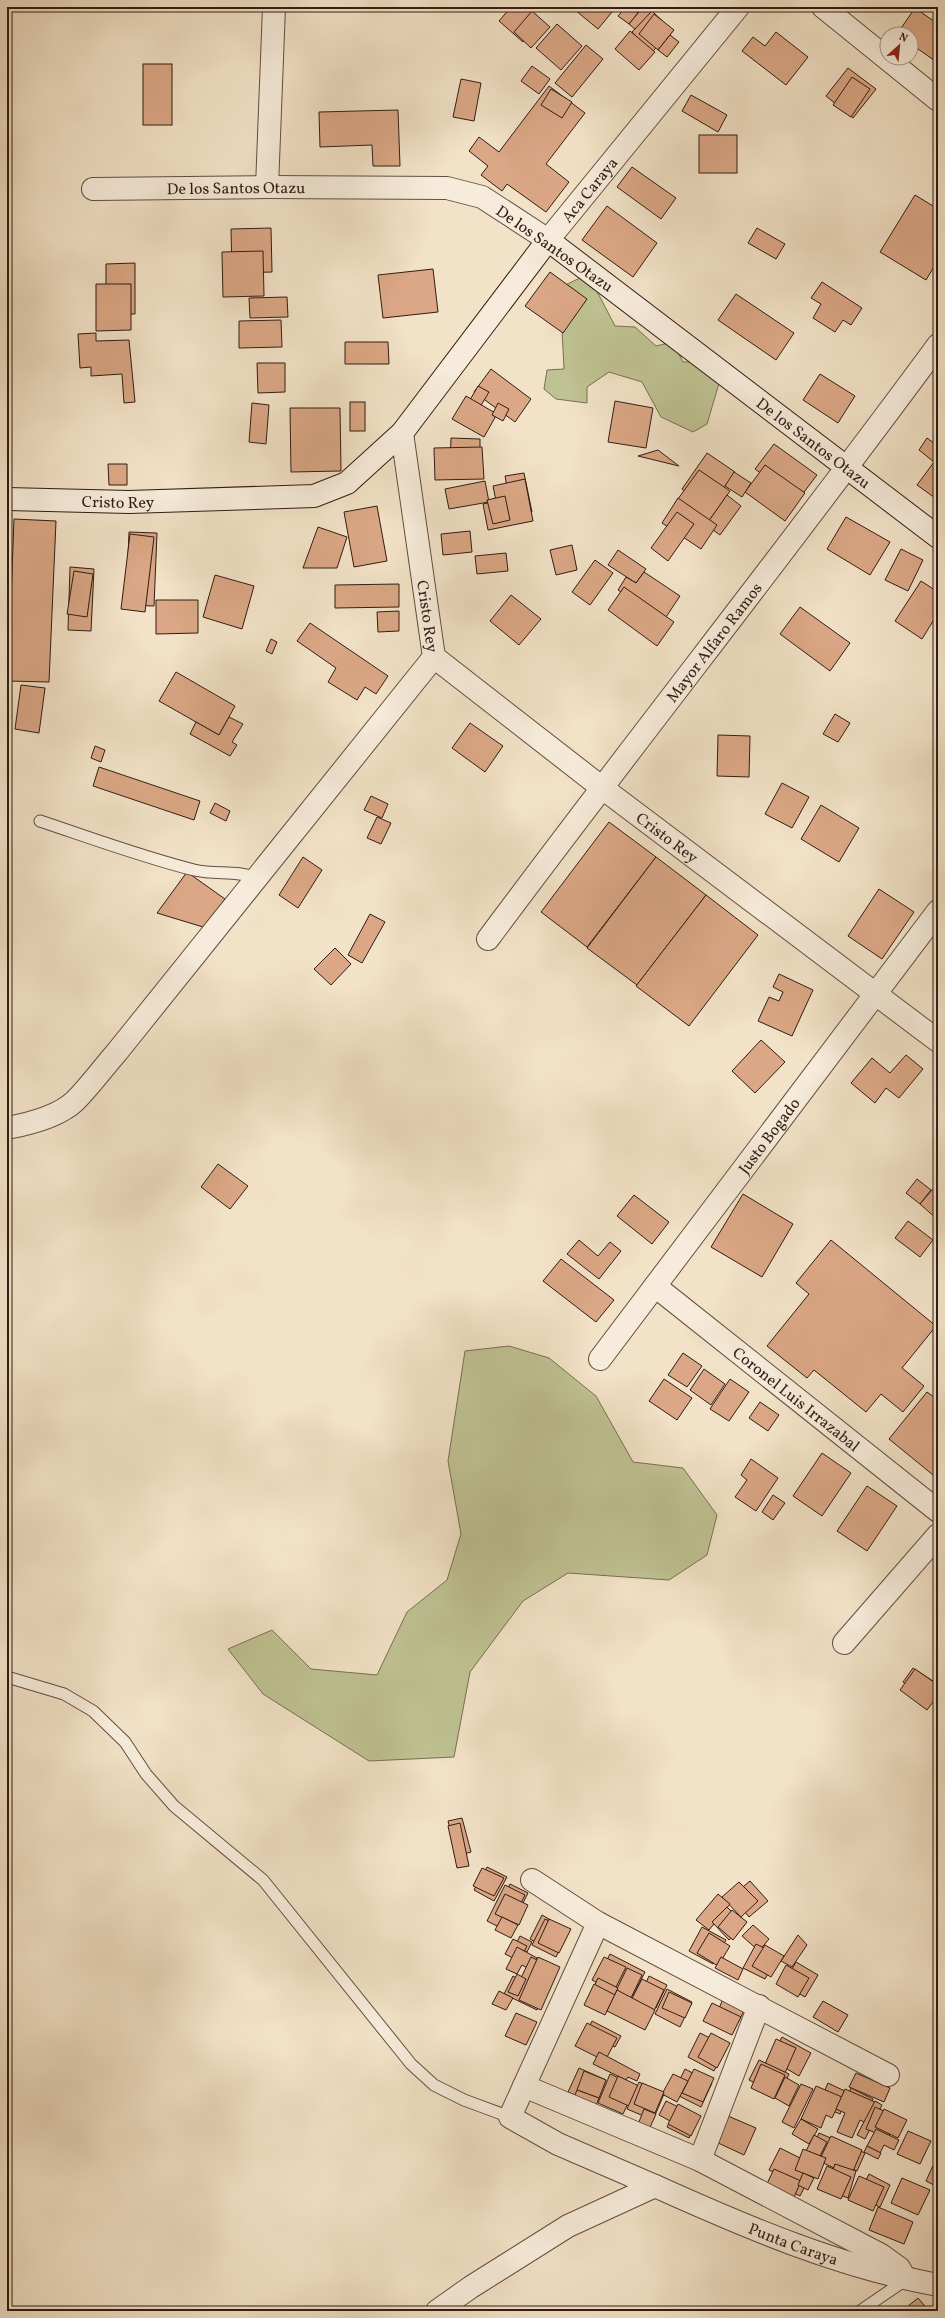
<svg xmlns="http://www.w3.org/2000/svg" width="945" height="2318" viewBox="0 0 945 2318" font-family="Vollkorn,serif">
  <rect width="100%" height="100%" fill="#f2e2c7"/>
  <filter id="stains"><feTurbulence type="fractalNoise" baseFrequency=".005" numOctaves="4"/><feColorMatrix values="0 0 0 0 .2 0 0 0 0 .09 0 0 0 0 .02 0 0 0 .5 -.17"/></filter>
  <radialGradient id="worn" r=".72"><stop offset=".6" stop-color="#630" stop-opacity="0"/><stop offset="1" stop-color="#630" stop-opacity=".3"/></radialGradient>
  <!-- green -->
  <g fill="#bfc292" stroke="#786f52">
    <polygon points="588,274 615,326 635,327 656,346 673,342 683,362 710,362 720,380 707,424 693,432 661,417 642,382 609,372 587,387 587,403 556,399 544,389 547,370 564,369 561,310 547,294"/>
    <polygon points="509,1346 549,1358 596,1396 633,1462 683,1468 717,1515 707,1555 669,1580 568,1573 523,1601 470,1672 454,1757 369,1761 263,1694 228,1649 272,1630 311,1669 377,1675 407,1612 447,1580 461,1534 448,1461 465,1351"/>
  </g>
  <!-- building -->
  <g fill="#dba786" stroke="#311c13">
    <polygon points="511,7 527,7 542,21 523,42 499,21"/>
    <polygon points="578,7 607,7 612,12 598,29 575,10"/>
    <polygon points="620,7 649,7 643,19"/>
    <polygon points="626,7 630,7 638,13 629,24 618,16"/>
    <polygon points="643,7 658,7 637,31 629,24"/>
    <polygon points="915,8 938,24 938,63 911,44 911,34 897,34"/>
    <polygon points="532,11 550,27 531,48 514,32"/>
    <polygon points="652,11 673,31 652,52 632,32"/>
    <polygon points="654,14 674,30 658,50 639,34"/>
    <polygon points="557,24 582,46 561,70 536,48"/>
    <polygon points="630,31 655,52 639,70 615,49"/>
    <polygon points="776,32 808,57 786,85 742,51 753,37 765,46"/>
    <polygon points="670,35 679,42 667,57 658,50"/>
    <polygon points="586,45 603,59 572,97 555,83"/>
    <rect x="143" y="64" width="29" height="61"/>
    <polygon points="532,66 550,79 539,94 521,81"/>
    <polygon points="848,68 876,89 853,118 826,96"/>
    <polygon points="852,77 870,89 851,117 833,105"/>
    <polygon points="461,79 481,83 474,121 453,117"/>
    <polygon points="549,86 585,113 546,164 569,182 546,212 507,184 502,191 481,175 488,166 469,151 479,137 499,152"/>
    <polygon points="551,89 572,102 562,118 541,105"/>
    <polygon points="691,95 727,115 718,132 682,111"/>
    <polygon points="398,110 400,166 373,166 372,145 320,147 319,112"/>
    <rect x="699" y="135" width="38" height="38"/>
    <polygon points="632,167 676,198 661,219 617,187"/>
    <polygon points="915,195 938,209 938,260 926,280 880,252"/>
    <polygon points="607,206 657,243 633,277 582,240"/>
    <polygon points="271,228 272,272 232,273 231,229"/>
    <polygon points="757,228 785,244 776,259 748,243"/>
    <polygon points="263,251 264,296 223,297 222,252"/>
    <polygon points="135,263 135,314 106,314 106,264"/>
    <polygon points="433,269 438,312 383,318 378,275"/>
    <polygon points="550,272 587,299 563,333 525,306"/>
    <polygon points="822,282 862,308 851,325 843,320 835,332 813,318 821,304 811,298"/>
    <polygon points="96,284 131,284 131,330 96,331"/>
    <polygon points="736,294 794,333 776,360 718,320"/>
    <polygon points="287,297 288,317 250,318 249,298"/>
    <polygon points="281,320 282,347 239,348 239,321"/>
    <polygon points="96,333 96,341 129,340 135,402 124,403 122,374 91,376 91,367 80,368 78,334"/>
    <polygon points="345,342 388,342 389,364 345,364"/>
    <polygon points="257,363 285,363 285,392 258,393"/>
    <polygon points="491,369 531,399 515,422 474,392"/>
    <polygon points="820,374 855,396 838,423 803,400"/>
    <polygon points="478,386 489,392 480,407 492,414 486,425 463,412"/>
    <polygon points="466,396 497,414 484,437 452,419"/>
    <polygon points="615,401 653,408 646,448 608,442"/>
    <rect x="350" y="402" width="15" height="29"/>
    <polygon points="252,403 269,405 266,444 249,442"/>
    <polygon points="498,403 509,409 503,421 492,415"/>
    <polygon points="290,408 340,408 341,471 291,472"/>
    <polygon points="451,438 480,439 480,468 450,468"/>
    <polygon points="927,438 938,446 938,500 917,485 934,462 919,450"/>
    <polygon points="774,444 817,475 798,500 755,469"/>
    <polygon points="482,447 484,479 435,480 434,448"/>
    <polygon points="658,450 679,466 638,456"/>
    <polygon points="707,453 735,472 710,508 682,489"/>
    <polygon points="108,464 127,464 127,485 109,485"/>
    <polygon points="765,465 805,493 785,521 745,492"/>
    <polygon points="699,470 730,491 706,525 675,503"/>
    <polygon points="734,472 751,483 742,497 725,486"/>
    <polygon points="524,473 532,512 512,516 505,476"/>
    <polygon points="525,479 533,521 488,530 483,504 496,501 493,486"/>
    <polygon points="485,481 489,502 449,509 445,489"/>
    <polygon points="727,495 741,506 720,535 706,525"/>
    <polygon points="505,496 510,520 493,524 487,500"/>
    <polygon points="678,498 717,525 701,549 662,523"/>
    <polygon points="377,506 387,561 354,567 344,512"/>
    <polygon points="677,512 694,524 668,561 651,548"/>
    <polygon points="846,517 890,542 870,575 827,549"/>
    <polygon points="14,519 56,521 49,682 8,681"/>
    <polygon points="318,527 347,537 337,568 303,568"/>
    <polygon points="470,531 472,552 443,555 441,534"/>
    <polygon points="129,532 157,533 154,606 126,605"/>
    <polygon points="130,534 154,537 145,612 121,609"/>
    <polygon points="572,545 577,570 556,575 550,550"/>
    <polygon points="901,549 923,560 908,591 885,580"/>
    <polygon points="618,550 646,569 636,583 608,565"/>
    <polygon points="506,553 508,571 477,574 475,556"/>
    <polygon points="595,560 613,573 590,605 572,592"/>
    <polygon points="70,567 94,569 91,631 68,630"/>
    <polygon points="74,571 93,574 87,617 67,614"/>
    <polygon points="644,572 680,596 664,620 618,590 626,577 636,583"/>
    <polygon points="215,575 254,586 242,629 203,617"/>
    <polygon points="921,581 938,592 938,613 922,639 895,621"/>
    <polygon points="399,584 399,607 335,608 335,585"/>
    <polygon points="624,587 674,622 657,646 608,610"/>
    <polygon points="511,595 541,619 519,645 490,621"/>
    <polygon points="156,600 198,600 198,633 156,634"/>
    <polygon points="800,607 850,643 830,671 780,634"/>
    <polygon points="399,611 399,631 378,632 377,612"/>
    <polygon points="310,623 388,676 376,694 365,687 357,700 328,682 336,668 297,641"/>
    <polygon points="271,639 277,642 272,654 266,651"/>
    <polygon points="176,672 235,706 219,735 159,701"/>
    <polygon points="21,685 45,688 39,733 15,729"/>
    <polygon points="835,714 850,723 838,742 823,734"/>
    <polygon points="229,717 243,724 232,742 237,745 230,756 190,734 196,722 219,735"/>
    <polygon points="470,723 503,746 485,772 452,748"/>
    <polygon points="718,735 750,736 749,777 717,776"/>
    <polygon points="95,746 105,750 101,762 91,758"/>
    <polygon points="99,767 200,801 194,820 93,786"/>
    <polygon points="782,783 809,797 792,828 765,814"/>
    <polygon points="371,796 388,804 382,818 364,810"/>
    <polygon points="215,803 230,811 226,821 210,813"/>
    <polygon points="821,805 859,828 839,862 801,839"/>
    <polygon points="377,817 391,823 381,844 367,838"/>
    <polygon points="609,822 656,857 587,947 541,912"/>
    <polygon points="303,857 322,870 298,908 279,895"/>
    <polygon points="656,857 706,895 637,985 587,948"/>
    <polygon points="187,872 225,899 203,927 157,913"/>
    <polygon points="879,889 914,912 882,959 848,936"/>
    <polygon points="706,895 758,935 689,1026 636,986"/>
    <polygon points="370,914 385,922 362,963 348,955"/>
    <polygon points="335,948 351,964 331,985 314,969"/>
    <polygon points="779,974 813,990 792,1036 758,1021 769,997 779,1001 783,992 773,987"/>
    <polygon points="761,1040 785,1062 755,1093 732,1071"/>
    <polygon points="906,1055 923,1069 899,1098 886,1088 875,1103 851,1083 872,1058 890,1073"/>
    <polygon points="218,1164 248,1186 230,1209 201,1187"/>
    <polygon points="917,1179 931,1190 920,1204 906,1193"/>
    <polygon points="938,1183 938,1220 920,1204"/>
    <polygon points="743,1194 793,1224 762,1277 711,1247"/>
    <polygon points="634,1195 669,1222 652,1244 617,1216"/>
    <polygon points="908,1221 933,1240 920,1257 895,1238"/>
    <polygon points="579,1240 598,1256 610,1242 621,1251 599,1279 567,1254"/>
    <polygon points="831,1240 936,1326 902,1368 924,1386 903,1412 881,1394 866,1412 814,1370 807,1378 767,1346 809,1294 796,1283"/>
    <polygon points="561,1259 614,1300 596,1322 543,1281"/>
    <polygon points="683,1353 702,1366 687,1387 668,1375"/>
    <polygon points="704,1369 725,1384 711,1405 690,1390"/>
    <polygon points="664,1379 692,1398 677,1420 649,1401"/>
    <polygon points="730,1379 749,1392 729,1421 710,1409"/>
    <polygon points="927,1392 938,1400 938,1479 889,1439"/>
    <polygon points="760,1402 779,1415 768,1431 749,1418"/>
    <polygon points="822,1453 851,1473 822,1516 793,1496"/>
    <polygon points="751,1459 778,1478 756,1511 735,1497 747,1480 741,1475"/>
    <polygon points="867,1486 897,1506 867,1551 837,1531"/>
    <polygon points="773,1495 785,1503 773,1520 762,1512"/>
    <polygon points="913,1668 936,1683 926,1698 903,1682"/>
    <polygon points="915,1669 938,1685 938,1695 927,1710 900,1690"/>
    <polygon points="462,1818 471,1852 457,1856 448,1821"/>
    <polygon points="460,1823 469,1866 457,1868 448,1826"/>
    <polygon points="487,1867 507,1877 494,1901 474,1890"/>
    <polygon points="482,1868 504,1878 494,1896 473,1886"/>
    <polygon points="750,1881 768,1901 749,1917 732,1896"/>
    <polygon points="739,1882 758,1901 741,1917 722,1897"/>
    <polygon points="510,1884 528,1893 523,1903 505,1894"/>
    <polygon points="505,1885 525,1895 507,1931 487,1921"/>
    <polygon points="505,1894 528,1905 519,1925 495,1914"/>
    <polygon points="718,1894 730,1904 709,1930 696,1920"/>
    <polygon points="727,1907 745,1925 729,1940 712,1922"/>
    <polygon points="732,1910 747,1922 733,1940 718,1927"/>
    <polygon points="542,1915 549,1919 537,1943 530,1939"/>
    <polygon points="502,1917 518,1925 511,1938 495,1930"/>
    <polygon points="545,1919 569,1931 556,1957 532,1945"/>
    <polygon points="549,1919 571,1929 559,1953 538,1943"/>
    <polygon points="753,1925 769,1939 759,1951 742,1936"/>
    <polygon points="702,1927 726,1940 713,1964 689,1951"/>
    <polygon points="709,1933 730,1946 718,1966 697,1953"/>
    <polygon points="798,1935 807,1945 792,1967 781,1961"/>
    <polygon points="520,1936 532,1942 527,1952 515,1946"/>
    <polygon points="513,1939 527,1946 519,1961 505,1954"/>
    <polygon points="756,1944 778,1955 765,1979 743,1968"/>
    <polygon points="765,1945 784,1956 771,1977 752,1966"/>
    <polygon points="517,1947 537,1958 531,1970 522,1965 517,1974 506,1969"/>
    <polygon points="610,1954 645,1972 633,1996 598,1978"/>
    <polygon points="531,1957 557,1970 537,2010 504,1994 513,1976 520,1980"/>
    <polygon points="538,1957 560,1967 541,2010 519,2000"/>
    <polygon points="604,1957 626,1967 614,1991 592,1980"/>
    <polygon points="721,1957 743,1969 738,1980 715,1968"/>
    <polygon points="796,1962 818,1975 805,1997 783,1984"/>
    <polygon points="786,1965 809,1978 798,1997 776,1984"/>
    <polygon points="627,1968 642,1975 630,2000 615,1993"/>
    <polygon points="517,1974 526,1979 518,1996 508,1992"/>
    <polygon points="649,1976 667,1985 656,2008 638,2000"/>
    <polygon points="598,1978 618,1988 607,2011 587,2002"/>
    <polygon points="642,1979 664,1990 653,2013 647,2011 644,2016 627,2008"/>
    <polygon points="594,1984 615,1995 605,2015 584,2005"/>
    <polygon points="667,1989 692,2002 680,2027 655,2014"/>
    <polygon points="617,1990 655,2010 645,2030 607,2011"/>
    <polygon points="499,1991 513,1998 506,2010 492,2004"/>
    <polygon points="669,1992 692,2003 685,2018 662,2008"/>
    <polygon points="723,1999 745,2009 734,2030 714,2020"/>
    <polygon points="823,2001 848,2015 838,2032 813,2017"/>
    <polygon points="712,2003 741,2017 732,2035 703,2021"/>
    <polygon points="516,2013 537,2022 526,2045 505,2036"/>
    <polygon points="592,2021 621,2036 615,2047 586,2033"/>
    <polygon points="587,2023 617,2038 605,2061 575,2046"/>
    <polygon points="700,2033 726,2046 714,2071 688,2057"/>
    <polygon points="711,2033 730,2043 717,2068 698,2057"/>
    <polygon points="782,2037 811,2053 799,2076 770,2059"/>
    <polygon points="776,2039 796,2048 785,2073 765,2064"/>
    <polygon points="599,2052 640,2074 637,2081 628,2077 626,2080 593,2064"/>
    <polygon points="759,2060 789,2074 779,2095 749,2080"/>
    <polygon points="761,2064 785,2075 774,2099 751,2088"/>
    <polygon points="579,2068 606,2080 596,2104 568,2092"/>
    <polygon points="685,2069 712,2083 701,2107 673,2093"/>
    <polygon points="694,2069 714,2078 703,2102 682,2093"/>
    <polygon points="584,2071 606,2080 599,2098 577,2090"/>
    <polygon points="856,2073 890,2088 884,2102 849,2087"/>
    <polygon points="610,2074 636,2086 623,2114 598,2103"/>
    <polygon points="673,2074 688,2081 677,2102 662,2094"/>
    <polygon points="618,2076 639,2086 629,2106 609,2097"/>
    <polygon points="785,2077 799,2085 789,2106 775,2098"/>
    <polygon points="639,2082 664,2094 653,2120 627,2109"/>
    <polygon points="642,2083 664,2092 655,2113 634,2104"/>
    <polygon points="828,2083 849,2093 840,2114 818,2105"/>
    <polygon points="801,2084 813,2089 794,2128 782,2122"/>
    <polygon points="816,2086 842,2097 832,2118 826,2115 821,2128 801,2119"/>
    <polygon points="851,2088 873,2099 865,2118 842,2108"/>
    <polygon points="845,2089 875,2102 866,2123 860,2120 852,2138 837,2132 845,2113 836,2109"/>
    <polygon points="577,2090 599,2098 595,2108 573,2100"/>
    <polygon points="666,2101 699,2117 689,2138 667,2127 670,2121 659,2115"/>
    <polygon points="875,2101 882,2105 865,2139 857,2135"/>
    <polygon points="678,2104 701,2116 691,2136 668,2124"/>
    <polygon points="875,2107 897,2117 888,2138 866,2129"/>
    <polygon points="644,2109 656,2114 648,2132 637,2127"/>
    <polygon points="884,2109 907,2120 898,2138 875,2127"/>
    <polygon points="728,2116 756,2128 744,2155 716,2142"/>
    <polygon points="801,2119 818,2129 809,2144 792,2134"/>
    <polygon points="876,2129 899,2140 894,2150 884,2145 880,2153 867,2146"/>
    <polygon points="908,2131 931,2141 920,2164 897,2154"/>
    <polygon points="819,2133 865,2153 857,2171 811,2152"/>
    <polygon points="814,2135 827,2142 800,2196 792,2192 796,2183 769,2170 780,2148 802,2159"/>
    <polygon points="831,2136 862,2150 851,2176 819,2161"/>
    <polygon points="867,2146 881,2153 878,2159 864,2152"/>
    <polygon points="803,2149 826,2158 818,2179 795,2170"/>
    <polygon points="936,2159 938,2160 938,2187 926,2181"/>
    <polygon points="835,2164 856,2171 848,2198 826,2190"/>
    <polygon points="827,2166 851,2177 841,2199 817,2189"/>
    <polygon points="774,2169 801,2181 792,2202 764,2190"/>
    <polygon points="803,2173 814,2178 808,2190 798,2185"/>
    <polygon points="869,2174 890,2185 880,2207 858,2196"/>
    <polygon points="859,2176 884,2187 873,2211 848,2200"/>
    <polygon points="902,2178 930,2190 918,2215 891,2203"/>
    <polygon points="878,2207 913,2222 904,2244 869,2230"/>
    <polygon points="918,2298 929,2311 902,2311"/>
  </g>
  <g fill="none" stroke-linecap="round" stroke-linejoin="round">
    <!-- lane casing -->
    <g stroke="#614e40" stroke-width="13">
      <g id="lane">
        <path d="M40,821C91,838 142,857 194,870C216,875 237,870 256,878"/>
        <polyline points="7,1677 64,1694 93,1711 125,1742 146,1774 174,1806 263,1880 411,2064 434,2085 464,2100 510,2117"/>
        <polyline points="860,2311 907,2279"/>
      </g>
    </g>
    <!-- street casing -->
    <g stroke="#614e40" stroke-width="24">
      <g id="street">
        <polyline points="823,7 938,100"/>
        <polyline points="267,187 274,7"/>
        <path id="s1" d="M93,189L267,187L447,188L482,197L548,240L738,7"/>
        <path id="s2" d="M402,433L434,657L601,787L938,1041"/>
        <path id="s3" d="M488,939C636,740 791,545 938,345"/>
        <path d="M7,1128C29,1124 58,1117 75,1101C90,1086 103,1068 117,1052L434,657"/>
        <path id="s4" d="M655,1286L938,1511"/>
        <path id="s5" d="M600,1359L938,911"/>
        <polyline points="844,1643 938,1535"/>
        <polyline points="532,1880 598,1923 888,2075"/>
        <polyline points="598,1923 510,2117 558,2144 655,2186"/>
        <polyline points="524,2086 700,2160 759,2006"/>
        <polyline points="700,2160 881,2255 899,2268 905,2278"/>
        <path id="s6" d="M437,2311L471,2287L568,2226L655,2186C746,2227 839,2267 938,2285"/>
      </g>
    </g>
    <!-- secondary casing -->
    <g stroke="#311c13" stroke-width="24">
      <g id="secondary">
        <path id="s7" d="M7,499L129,502L314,496L347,483L402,433L548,240L938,537"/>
      </g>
    </g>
    <!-- lane -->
    <use href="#lane" stroke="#f7ecdb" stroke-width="11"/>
    <!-- street -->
    <use href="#street" stroke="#f7ecdb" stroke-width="22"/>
    <!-- secondary -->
    <use href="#secondary" stroke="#f7ecdb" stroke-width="22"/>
  </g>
  <g text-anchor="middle" stroke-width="4" stroke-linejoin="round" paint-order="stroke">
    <!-- street labels -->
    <g font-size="16" fill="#311c13" stroke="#f7ecdb">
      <text dy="6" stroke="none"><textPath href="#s1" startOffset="143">De los Santos Otazu</textPath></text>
      <text dy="6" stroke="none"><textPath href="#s1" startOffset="534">Aca Caraya</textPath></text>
      <text transform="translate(555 248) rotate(35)" y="6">De los Santos Otazu</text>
      <text dy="6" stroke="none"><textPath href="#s7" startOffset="993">De los Santos Otazu</textPath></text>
      <text dy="6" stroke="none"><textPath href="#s7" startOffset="111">Cristo Rey</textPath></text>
      <text dy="6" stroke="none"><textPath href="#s2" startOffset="185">Cristo Rey</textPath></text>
      <text dy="6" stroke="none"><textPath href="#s3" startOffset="373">Mayor Alfaro Ramos</textPath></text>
      <text dy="6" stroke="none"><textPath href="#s2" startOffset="521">Cristo Rey</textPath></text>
      <text dy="6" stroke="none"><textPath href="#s5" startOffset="280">Justo Bogado</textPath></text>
      <text dy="6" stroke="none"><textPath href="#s4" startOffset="181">Coronel Luis Irrazabal</textPath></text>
      <text dy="6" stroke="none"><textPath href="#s6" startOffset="402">Punta Caraya</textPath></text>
    </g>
  </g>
  <!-- margin -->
  <rect width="945" height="2318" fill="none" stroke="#f2e2c7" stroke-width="24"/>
  <rect x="8" y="8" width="929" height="2302" fill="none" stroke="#311c13" stroke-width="2"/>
  <rect x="12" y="12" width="921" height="2294" fill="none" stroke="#311c13"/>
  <!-- north arrow -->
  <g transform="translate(899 46) rotate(27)"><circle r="19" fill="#f7ecdb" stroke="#a8998b"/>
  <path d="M0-3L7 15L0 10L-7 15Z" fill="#8f2418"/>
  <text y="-6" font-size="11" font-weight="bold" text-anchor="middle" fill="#311c13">N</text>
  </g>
  <rect width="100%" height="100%" filter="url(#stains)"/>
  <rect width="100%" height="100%" fill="url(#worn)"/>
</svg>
